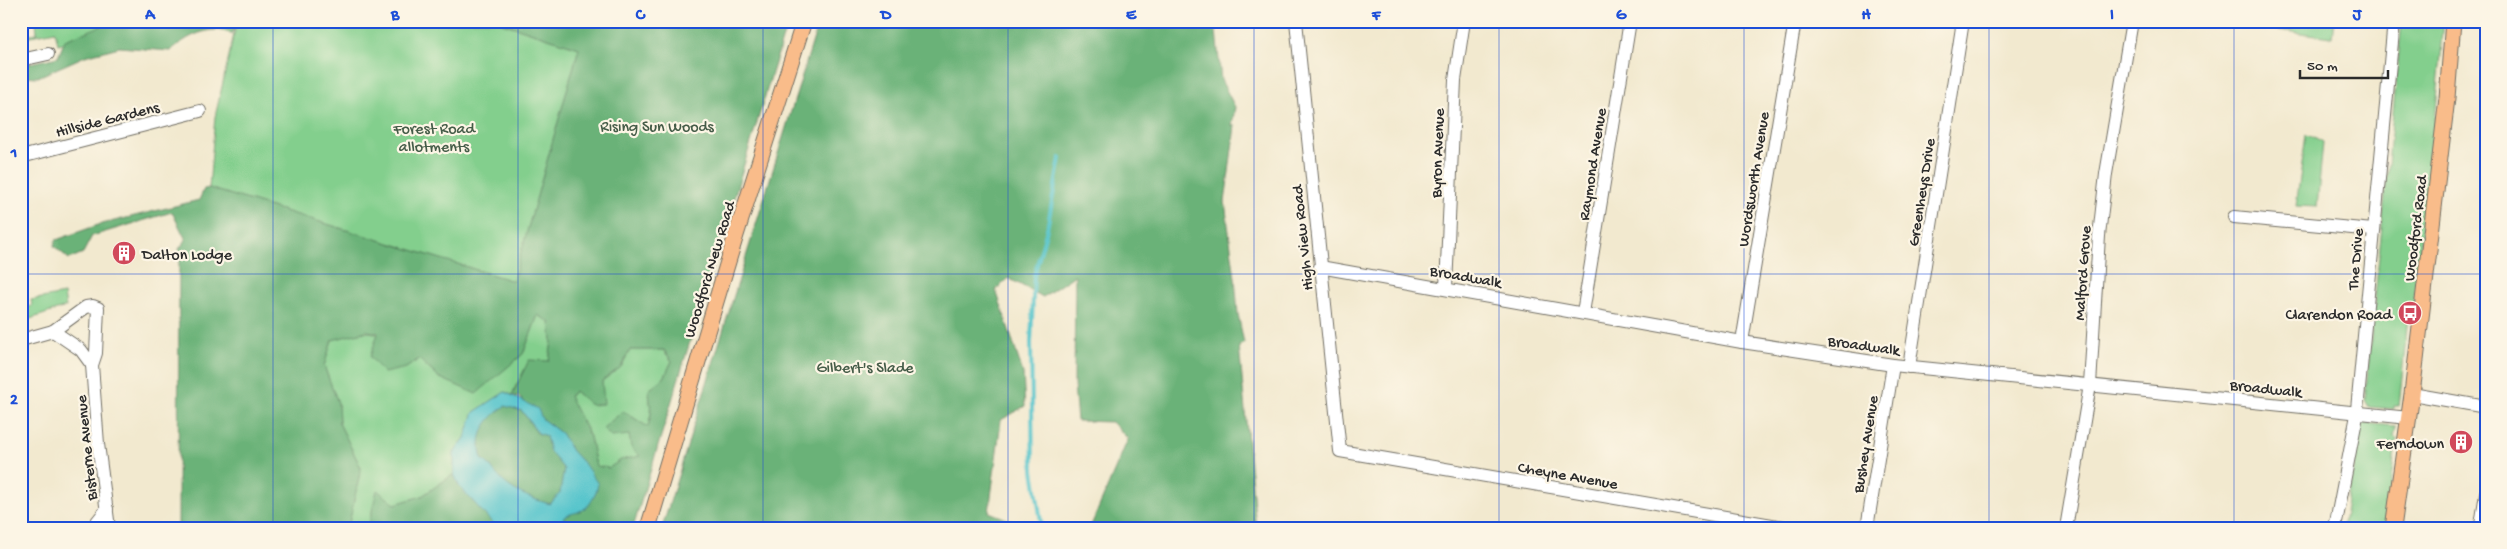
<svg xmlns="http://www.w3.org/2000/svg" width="2507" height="549" viewBox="0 0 2507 549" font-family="'Gochi Hand',sans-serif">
  <rect width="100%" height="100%" fill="#fcf5e5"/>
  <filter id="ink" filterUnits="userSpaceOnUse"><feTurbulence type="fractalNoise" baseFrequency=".02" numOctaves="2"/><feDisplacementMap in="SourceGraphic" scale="10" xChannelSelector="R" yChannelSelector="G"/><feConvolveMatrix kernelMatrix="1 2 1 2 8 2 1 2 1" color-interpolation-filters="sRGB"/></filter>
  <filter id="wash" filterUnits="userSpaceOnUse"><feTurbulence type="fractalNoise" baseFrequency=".0096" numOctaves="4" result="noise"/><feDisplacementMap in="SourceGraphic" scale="20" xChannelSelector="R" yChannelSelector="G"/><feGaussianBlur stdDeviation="1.12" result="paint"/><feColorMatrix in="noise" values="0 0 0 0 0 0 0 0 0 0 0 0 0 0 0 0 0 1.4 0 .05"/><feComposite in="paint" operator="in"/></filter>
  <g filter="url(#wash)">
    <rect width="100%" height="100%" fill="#f2e9cf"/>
    <!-- green -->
    <g fill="#83cf8d" stroke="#577d5c">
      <polygon points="21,21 25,21 23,22 26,35 37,33 36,21 157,21 58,44 55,31 21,38"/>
      <polygon points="237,21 496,21 579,48 513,281 209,188 215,117"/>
      <polygon points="2208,21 2334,21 2332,37"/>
      <polygon points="2402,21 2444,21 2433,143 2413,307 2409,307 2399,406 2394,406 2394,409 2369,407 2365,400"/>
      <polygon points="2306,135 2317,138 2323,142 2317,207 2296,206"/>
      <polygon points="64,294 66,307 21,322 21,308 32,306 31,300"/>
      <path d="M538,315L550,322L552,341L549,361L517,383L512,395L505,392L474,412L465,438L454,453V474L422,496L395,504L368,528H348L361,468L339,423L338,403L324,366L332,340C383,326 374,328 406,368L419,359L438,377L476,393L523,354Z"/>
      <polygon points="630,350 663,350 672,361 664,378 649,390 651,414 648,427 623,411 629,435 641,456 621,460 609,468 596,466 590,437 569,397 575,391 591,405 602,390 602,381 621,367"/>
      <polygon points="2362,423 2396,426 2394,437 2397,438 2384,528 2342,528"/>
    </g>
    <!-- forest -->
    <g fill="#6ab278" stroke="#4a6e52" fill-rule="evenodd">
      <path d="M114,21H238L232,34C209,24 188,36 170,51L119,47L85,56L38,77L21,76V65L58,57L65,40Z"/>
      <path d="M496,21H788L633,528H562L564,517L571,513L581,511L586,466L572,451L561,433L542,419L519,397L512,395L529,360L549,361L552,341L550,322L538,315L523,354L476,394L438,377L419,359L406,368L384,373L370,357L378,333L367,331L332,340L324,366L338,403L339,423L361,468L348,528H178L179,249L186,240L172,212L92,236L83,253L69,259L54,246L56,240L98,225L199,200L204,189L209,188L513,281L579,48ZM630,350H664L672,361L664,378L649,390L651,414L648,427L623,411L603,428L611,437L629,435L631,447L640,456L621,460L609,468L596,466L590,437L569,396L575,391L591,405L604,404L602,381L621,367Z"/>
      <polygon points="819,21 1215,21 1221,80 1235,107 1232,126 1235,126 1225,202 1235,278 1238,314 1244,343 1239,346 1256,528 1090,528 1128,439 1112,422 1077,421 1074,385 1075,275 1043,297 1008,278 996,290 1023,373 1025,406 1001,420 989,512 1020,524 1021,528 662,528"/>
      <path d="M505,406L522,411L537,433L546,436L550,452L564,469L560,493L550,504C531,499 510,491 498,476C492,470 490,464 482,459C475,435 486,419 505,406Z"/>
      <polygon points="454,474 459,486 497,528 368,528 377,490 395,504 422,496"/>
    </g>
    <!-- water -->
    <path fill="#57c5cc" stroke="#41787c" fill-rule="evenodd" d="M505,392L538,409L542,419L561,433L572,451L586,466L598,484C596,494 591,507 580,511C574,514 570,513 564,517L562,528H497L459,486L454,474V453L465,438L474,412ZM505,406L522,411L538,433L546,436L550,452L564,469L560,493L550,504C532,499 510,491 498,476C492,470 490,464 482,459C475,436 486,419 505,406Z"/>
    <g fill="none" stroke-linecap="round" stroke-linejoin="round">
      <!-- stream -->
      <polyline stroke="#57c5cc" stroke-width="4" points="1042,528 1033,470 1031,343 1034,276 1047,229 1060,158"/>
    </g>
  </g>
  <g filter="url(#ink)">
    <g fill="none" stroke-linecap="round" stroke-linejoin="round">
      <!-- minor casing -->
      <g stroke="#716e64" stroke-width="14">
        <g id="minor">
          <polyline points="1296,21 1340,451 1790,528"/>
          <polyline points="21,60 48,54"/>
          <polyline points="21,157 200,111"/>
          <polyline points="2234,217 2373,230"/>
          <polyline points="1320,267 1742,342 1893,365 2409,418"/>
          <polyline points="1446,288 1455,80 1464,21"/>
          <polyline points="1583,313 1630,21"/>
          <polyline points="53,331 81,350 92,365"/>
          <polyline points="21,340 53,331 86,307 93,306 98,308 96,353 92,365 98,444 109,528"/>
          <polyline points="1742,342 1795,21"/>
          <polyline points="1909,367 1963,21"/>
          <polyline points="2412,394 2486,407"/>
          <polyline points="2481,525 2486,493"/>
          <polyline points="92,528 107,509"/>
          <polyline points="1867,528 1893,365"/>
          <polyline points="2066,528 2090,385 2099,236 2106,174 2132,21"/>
          <polyline points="2335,528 2356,420 2394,21"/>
        </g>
      </g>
      <!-- major casing -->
      <g stroke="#716e64" stroke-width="17">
        <g id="major">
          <polyline points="648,528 736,235 804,21"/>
          <polyline points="2393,528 2412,394 2447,98 2453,21"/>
        </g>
      </g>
      <!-- minor -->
      <use href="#minor" stroke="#fff" stroke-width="12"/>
      <!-- major -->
      <use href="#major" stroke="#f9bc8a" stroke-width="15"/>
    </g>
  </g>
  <!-- grid -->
  <path fill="none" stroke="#1d4ed8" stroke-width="1" stroke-opacity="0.55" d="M273,21V528M518,21V528M763,21V528M1008,21V528M1254,21V528M1499,21V528M1744,21V528M1989,21V528M2234,21V528M21,274H2486"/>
  <!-- icons -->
  <defs>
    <g id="building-disc" transform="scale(1.25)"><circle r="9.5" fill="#d1495b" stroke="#fcf5e5"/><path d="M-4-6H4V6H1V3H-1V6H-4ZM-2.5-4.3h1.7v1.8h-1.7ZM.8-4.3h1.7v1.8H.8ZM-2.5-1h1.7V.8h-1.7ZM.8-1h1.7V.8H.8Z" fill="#fff"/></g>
    <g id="bus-disc" transform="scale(1.25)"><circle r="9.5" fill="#d1495b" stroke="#fcf5e5"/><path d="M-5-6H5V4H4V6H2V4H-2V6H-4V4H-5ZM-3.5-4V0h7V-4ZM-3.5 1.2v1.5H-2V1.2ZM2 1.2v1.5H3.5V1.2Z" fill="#fff"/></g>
  </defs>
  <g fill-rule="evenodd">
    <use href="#building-disc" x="124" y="253"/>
    <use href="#bus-disc" x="2410" y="313"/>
    <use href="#building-disc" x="2461" y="442"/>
  </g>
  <g text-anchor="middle" stroke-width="4.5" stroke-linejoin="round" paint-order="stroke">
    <!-- street labels -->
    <g font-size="16" fill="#2b2b2b" stroke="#fcf5e5">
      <text transform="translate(107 118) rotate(-14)" y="6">Hillside Gardens</text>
      <text transform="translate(1436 153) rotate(-88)" y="6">Byron Avenue</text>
      <text transform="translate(1591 164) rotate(-81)" y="6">Raymond Avenue</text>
      <text transform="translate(1752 179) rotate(-81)" y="6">Wordsworth Avenue</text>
      <text transform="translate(1920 192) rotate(-81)" y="6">Greenheys Drive</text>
      <text transform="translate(2414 228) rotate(-83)" y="6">Woodford Road</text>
      <text transform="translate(1301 238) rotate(-96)" y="6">High View Road</text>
      <text transform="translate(2354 259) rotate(-85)" y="6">The Drive</text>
      <text transform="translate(708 269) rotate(-73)" y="6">Woodford New Road</text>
      <text transform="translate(2081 273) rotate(-86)" y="6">Malford Grove</text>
      <text transform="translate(1466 275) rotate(10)" y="6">Broadwalk</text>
      <text transform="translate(1864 344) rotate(8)" y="6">Broadwalk</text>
      <text transform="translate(2266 387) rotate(6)" y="6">Broadwalk</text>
      <text transform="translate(1864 444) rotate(-81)" y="6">Bushey Avenue</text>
      <text transform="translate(85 448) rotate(-96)" y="6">Bisterne Avenue</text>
      <text transform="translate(1568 474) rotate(10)" y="6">Cheyne Avenue</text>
    </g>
    <!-- park labels -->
    <g font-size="16" fill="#455c48" stroke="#fcf5e5">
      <text x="657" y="131">Rising Sun Woods</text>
      <text x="434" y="133">Forest Road<tspan x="434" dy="18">allotments</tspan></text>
      <text x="865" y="372">Gilbert's Slade</text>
    </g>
    <!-- poi labels -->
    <g font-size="16" fill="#2b2b2b" stroke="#fcf5e5" text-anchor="end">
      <text x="142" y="259" text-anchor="start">Dalton Lodge</text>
      <text x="2392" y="319">Clarendon Road</text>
      <text x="2444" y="448">Ferndown</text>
    </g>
  </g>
  <!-- margin -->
  <rect width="2507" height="549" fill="none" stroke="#fcf5e5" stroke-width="55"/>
  <!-- scale -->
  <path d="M2300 70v8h88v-8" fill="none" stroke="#2b2b2b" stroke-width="2.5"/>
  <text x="2307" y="70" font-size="15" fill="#2b2b2b" stroke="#fcf5e5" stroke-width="4" paint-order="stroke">50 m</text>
  <rect x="28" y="28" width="2452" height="494" fill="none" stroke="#1d4ed8" stroke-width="2"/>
  <g font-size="16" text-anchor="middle" font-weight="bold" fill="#1d4ed8">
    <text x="150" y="19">A</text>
    <text x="395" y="19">B</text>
    <text x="640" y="19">C</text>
    <text x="886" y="19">D</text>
    <text x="1131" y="19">E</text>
    <text x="1376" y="19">F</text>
    <text x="1621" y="19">G</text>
    <text x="1866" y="19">H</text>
    <text x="2112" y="19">I</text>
    <text x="2357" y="19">J</text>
    <text x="14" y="157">1</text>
    <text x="14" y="404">2</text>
  </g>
</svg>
